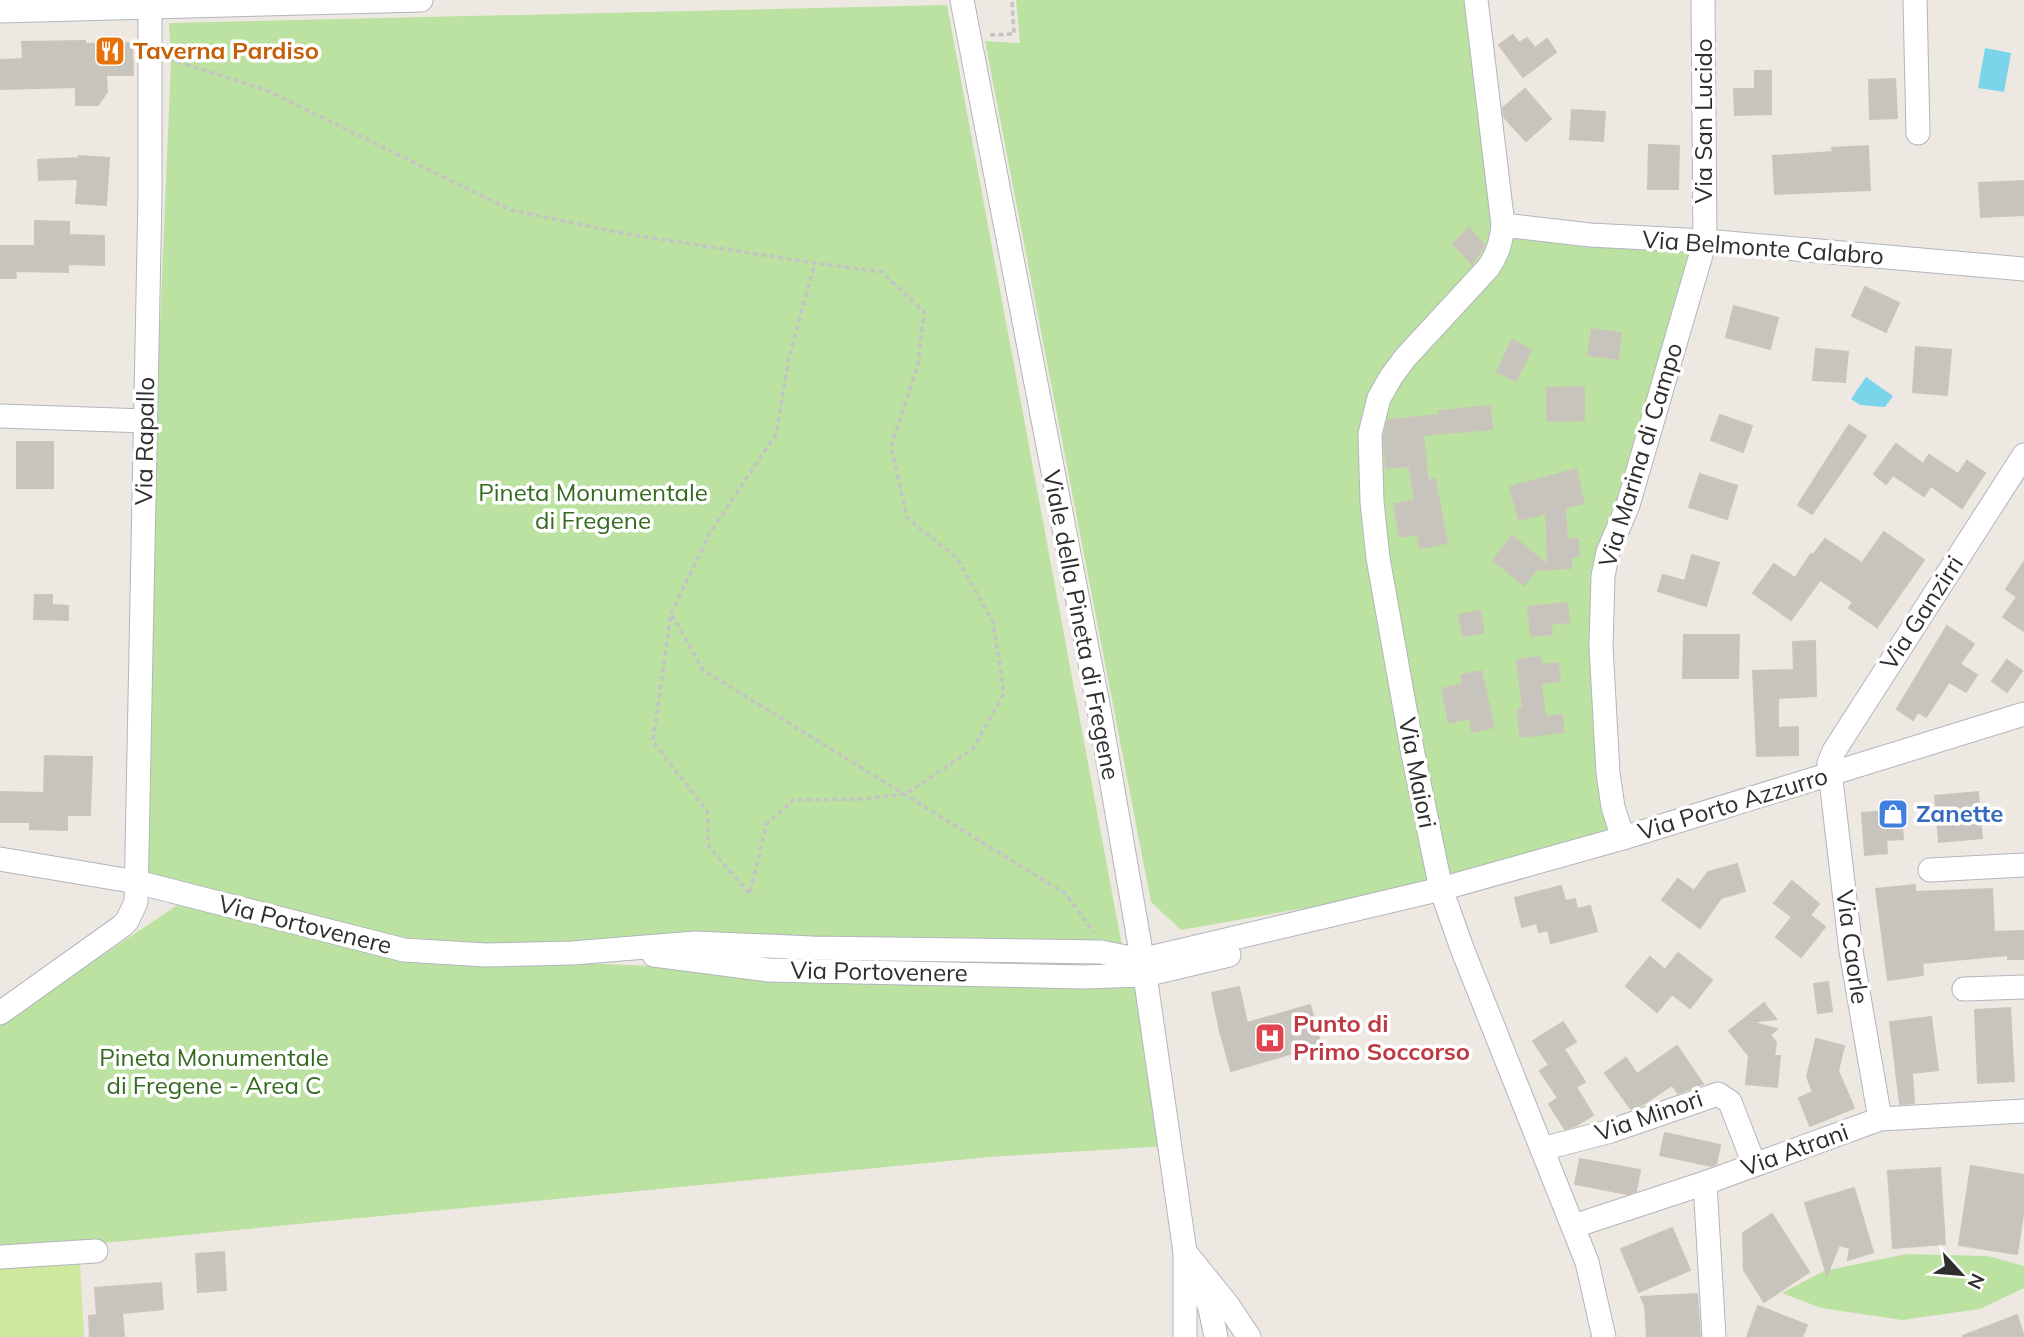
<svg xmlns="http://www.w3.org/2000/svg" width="2024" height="1337" viewBox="0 0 2024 1337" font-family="Mulish,sans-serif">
  <rect width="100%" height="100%" fill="#eee8e2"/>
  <!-- green -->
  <g fill="#bce2a1">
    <polygon points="1016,0 1472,0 1499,241 1365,425 1436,885 1181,930 1151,902 985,41 1020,43"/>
    <polygon points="947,5 1122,946 405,944 137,882 171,60 169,23"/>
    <polygon points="1503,225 1705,241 1605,561 1623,838 1441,889 1393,616 1373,416 1446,316"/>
    <polygon points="185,900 401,955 675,967 1144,977 1167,1146 989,1157 0,1253 0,1024"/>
    <polygon points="1906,1254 1988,1256 2024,1266 2024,1288 1980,1309 1902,1320 1821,1308 1782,1293 1824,1271"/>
  </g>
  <!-- pitch -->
  <polygon fill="#cee89e" points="80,1262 84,1337 0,1337 0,1267"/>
  <!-- water -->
  <g fill="#7ad5eb">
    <polygon points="1985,48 2011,53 2004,92 1978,88"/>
    <polygon points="1866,377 1893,396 1885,407 1860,405 1851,399"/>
  </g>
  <!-- building -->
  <g fill="#c7c3bd" stroke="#cac4bb" stroke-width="2">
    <polygon points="1513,35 1519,43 1527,38 1535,48 1547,39 1556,52 1523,77 1499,45"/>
    <polygon points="85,41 85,44 132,43 133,75 106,75 107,92 98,105 76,105 76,87 0,89 0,60 23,59 22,42"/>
    <polygon points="1755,71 1771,71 1771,114 1735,115 1734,89 1755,89"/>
    <polygon points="1895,79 1897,118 1870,119 1869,80"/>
    <polygon points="1525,89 1551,119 1526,141 1504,117 1503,108"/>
    <polygon points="1572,110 1605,112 1603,141 1570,139"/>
    <polygon points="1649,145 1679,146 1678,189 1648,189"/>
    <polygon points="1868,146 1870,190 1775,194 1773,156 1833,152 1832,148"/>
    <polygon points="79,156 109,158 106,205 76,203 78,179 39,180 38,160 79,158"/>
    <polygon points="2024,181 2024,215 1981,217 1979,183"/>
    <polygon points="35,221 69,222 69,235 104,236 104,265 68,264 68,272 15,271 16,278 0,278 0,246 35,246"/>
    <polygon points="1469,228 1484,245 1472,264 1453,244"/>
    <polygon points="1865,287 1899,303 1886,332 1852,316"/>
    <polygon points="1734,306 1778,318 1770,349 1726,337"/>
    <polygon points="1592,329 1621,333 1618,359 1588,355"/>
    <polygon points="1512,340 1531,350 1516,381 1497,372"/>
    <polygon points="1916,347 1951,350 1947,395 1913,392"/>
    <polygon points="1816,349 1848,352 1845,382 1813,380"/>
    <polygon points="1584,387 1584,420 1547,421 1547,388"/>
    <polygon points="1490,406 1492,429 1423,435 1428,481 1435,479 1447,543 1420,548 1417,534 1400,537 1394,504 1415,500 1409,466 1386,468 1384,436 1388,420 1439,415 1439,411"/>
    <polygon points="1720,415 1752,426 1743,452 1711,440"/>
    <polygon points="1849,425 1866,436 1812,514 1798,505"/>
    <rect x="17" y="442" width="36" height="46"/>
    <polygon points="1896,444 1923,464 1929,455 1958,474 1967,461 1985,473 1962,508 1931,486 1924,496 1893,475 1886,484 1874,474"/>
    <polygon points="1576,469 1584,503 1565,508 1567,539 1578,539 1579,556 1571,557 1571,568 1536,570 1524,585 1493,560 1512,536 1548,565 1546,513 1519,520 1510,487"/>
    <polygon points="1700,474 1737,486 1727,519 1689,507"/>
    <polygon points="1884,532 1924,560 1877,627 1849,608 1853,602 1820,580 1791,620 1753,593 1774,564 1795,578 1811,554 1813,555 1825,539 1862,563"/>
    <polygon points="1692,555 1719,563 1706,606 1658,591 1663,575 1685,581"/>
    <polygon points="2024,562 2024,631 2003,617 2017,597 2006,589"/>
    <polygon points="35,595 52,595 52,605 68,606 68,620 34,619"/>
    <polygon points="1567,603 1569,622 1551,624 1552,634 1531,636 1528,607"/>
    <polygon points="1480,611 1484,633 1463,636 1459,615"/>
    <polygon points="1947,626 1974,644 1960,664 1977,675 1966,692 1949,682 1926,717 1918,712 1913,720 1897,709"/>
    <polygon points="1684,635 1739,635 1738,678 1683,678"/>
    <polygon points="1815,641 1816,696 1778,698 1778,728 1798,727 1798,755 1757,756 1753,671 1794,670 1793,642"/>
    <polygon points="1540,657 1541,665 1558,663 1560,681 1541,683 1545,717 1562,715 1564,732 1520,737 1518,709 1523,709 1517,660"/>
    <polygon points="2007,660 2022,671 2007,692 1992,681"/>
    <polygon points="1481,671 1494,727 1472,732 1470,718 1449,723 1442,689 1463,684 1461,675"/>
    <polygon points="45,756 92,757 90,815 67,815 67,830 30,829 30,822 0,822 0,792 44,793"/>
    <polygon points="1978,792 1982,838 1939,842 1935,796"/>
    <polygon points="1901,810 1903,839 1886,840 1887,853 1865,855 1862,813"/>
    <polygon points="1737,864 1745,891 1721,898 1700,928 1662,900 1678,879 1694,891 1708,872"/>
    <polygon points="1792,881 1819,904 1810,915 1825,927 1801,957 1776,937 1792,917 1774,903"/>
    <polygon points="1915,885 1915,892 1992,889 1994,932 2024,931 2024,959 2008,959 2008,955 1922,963 1923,975 1888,980 1876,889"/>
    <polygon points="1561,886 1565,901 1575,899 1577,909 1590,906 1597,931 1551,943 1548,930 1539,932 1537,923 1522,927 1515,898"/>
    <polygon points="1678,953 1712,980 1690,1008 1672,994 1657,1012 1626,986 1650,957 1665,970"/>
    <polygon points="1828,982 1832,1011 1818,1013 1814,984"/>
    <polygon points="1239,987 1247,1023 1310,1005 1321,1045 1231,1071 1220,1031 1212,993"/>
    <polygon points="1764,1003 1776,1019 1751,1022 1777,1029 1770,1035 1776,1042 1774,1056 1780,1056 1777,1087 1746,1084 1749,1056 1729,1031"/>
    <polygon points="2010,1008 2014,1081 1978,1083 1975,1010"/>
    <polygon points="1931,1017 1938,1070 1912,1073 1914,1103 1900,1104 1890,1022"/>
    <polygon points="1563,1022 1576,1042 1564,1049 1585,1082 1576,1087 1593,1115 1577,1125 1565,1129 1549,1104 1558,1098 1540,1071 1549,1065 1533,1041"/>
    <polygon points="1816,1039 1844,1046 1838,1071 1854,1108 1810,1126 1799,1098 1813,1092 1807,1077"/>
    <polygon points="1677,1046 1703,1084 1678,1093 1672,1085 1642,1105 1631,1109 1605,1073 1626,1058 1637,1074"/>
    <polygon points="1665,1133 1720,1145 1716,1164 1711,1166 1660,1155"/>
    <polygon points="1580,1159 1640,1170 1636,1191 1627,1194 1575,1184"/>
    <polygon points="1971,1166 2024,1175 2024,1208 2017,1254 1959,1245"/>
    <polygon points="1940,1168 1945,1244 1893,1248 1888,1171"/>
    <polygon points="1854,1188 1873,1252 1848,1260 1850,1248 1839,1245 1827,1275 1805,1203"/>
    <polygon points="1772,1214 1809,1272 1764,1302 1744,1270 1743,1233"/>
    <polygon points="1672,1228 1690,1270 1639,1292 1621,1249"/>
    <polygon points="224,1252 226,1290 198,1292 196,1254"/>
    <polygon points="161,1283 163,1309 122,1313 124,1337 90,1337 89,1316 97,1315 95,1288"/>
    <polygon points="1697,1294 1700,1337 1647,1337 1645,1306 1641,1297"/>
    <polygon points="1758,1306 1807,1325 1802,1337 1747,1337"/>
    <polygon points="2017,1315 2024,1337 1963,1337 1963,1336"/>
  </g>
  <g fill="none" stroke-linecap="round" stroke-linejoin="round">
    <!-- minor casing -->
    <g stroke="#b2b5bd" stroke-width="25">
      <g id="minor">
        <polyline points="962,0 1100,715 1145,975 1185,1252 1185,1337"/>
        <path d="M1476,0L1503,225C1501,242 1498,254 1488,268L1405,358L1391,377L1379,398L1370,434L1372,502L1378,558L1413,754L1441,889L1463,951L1587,1262L1604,1337"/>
        <polyline points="1915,0 1918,133"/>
        <polyline points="0,11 421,0"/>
        <polyline points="1503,225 1590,235 1705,241 2024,269"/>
        <polyline points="0,416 146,421"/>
        <polyline points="1623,838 1613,807 1608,773 1601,646 1603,576 1608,552 1628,505 1705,241 1703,0"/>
        <polyline points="0,859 137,882 404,950 486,955 572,953 695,943 812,948 1101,952 1141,960 1441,889 1623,838 2024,714"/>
        <polyline points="1930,870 2024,865"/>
        <polyline points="654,955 768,970 1083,977 1145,975 1229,955"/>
        <polyline points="1964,989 2024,987"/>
        <polyline points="0,1013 122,926 127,921 136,902 150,194 150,0"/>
        <polyline points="1880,1119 1851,951 1829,763 1834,751 2024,455"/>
        <polyline points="1542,1149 1611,1131 1718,1094 1730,1102 1754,1164"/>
        <polyline points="1705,1183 1714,1337"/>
        <polyline points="1574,1226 1705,1183 1880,1119 2024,1111"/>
        <polyline points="1185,1252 1227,1304 1249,1337"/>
        <polyline points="0,1257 96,1251"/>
        <polyline points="1198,1280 1210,1308 1216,1337"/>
      </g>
    </g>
    <!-- path -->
    <g stroke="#c4c4c4" stroke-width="3.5" stroke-dasharray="5 3.5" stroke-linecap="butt">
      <polyline points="990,35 1014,34 1012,0"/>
      <polyline points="169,59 266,90 511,210 627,234 815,263 789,357 776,434 710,533 671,613 653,741 707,811 709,847 750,894 766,825 793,800 862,799 906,794 973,749 1004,693 993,622 957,558 907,518 891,446 918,364 924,312 882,272 815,263"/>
      <polyline points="672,615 703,670 1066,894 1094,933"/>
    </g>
    <!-- minor -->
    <use href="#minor" stroke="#fff" stroke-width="23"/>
  </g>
  <!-- icons -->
  <defs>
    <g id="restaurant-square" transform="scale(1.575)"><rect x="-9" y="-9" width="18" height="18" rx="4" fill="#e8710a" stroke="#fff"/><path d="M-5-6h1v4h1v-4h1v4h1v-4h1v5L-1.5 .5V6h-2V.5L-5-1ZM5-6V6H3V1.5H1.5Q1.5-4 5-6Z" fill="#fff"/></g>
    <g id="shop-square" transform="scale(1.575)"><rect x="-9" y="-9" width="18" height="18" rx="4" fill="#3f7fe0" stroke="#fff"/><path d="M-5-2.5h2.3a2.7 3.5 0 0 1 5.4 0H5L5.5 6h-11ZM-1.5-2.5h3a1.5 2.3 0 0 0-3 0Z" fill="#fff"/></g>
    <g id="hospital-square" transform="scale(1.575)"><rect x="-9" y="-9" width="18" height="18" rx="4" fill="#e0444e" stroke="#fff"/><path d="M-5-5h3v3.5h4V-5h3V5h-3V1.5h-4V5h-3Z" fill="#fff"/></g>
  </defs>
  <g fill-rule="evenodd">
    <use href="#restaurant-square" x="110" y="51"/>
    <use href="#shop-square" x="1893" y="814"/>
    <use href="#hospital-square" x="1270" y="1038"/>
  </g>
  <g text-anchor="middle" stroke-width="7" stroke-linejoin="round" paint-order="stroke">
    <!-- food labels -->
    <g font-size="24" font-weight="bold" fill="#c56008" stroke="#fff" text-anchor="start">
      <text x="133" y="59">Taverna Pardiso</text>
    </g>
    <!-- street labels -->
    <g font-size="24" fill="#2e2e2e" stroke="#fff">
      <text transform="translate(1704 121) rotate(-90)" y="8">Via San Lucido</text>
      <text transform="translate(1763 248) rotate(4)" y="8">Via Belmonte Calabro</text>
      <text transform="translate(145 441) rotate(-89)" y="8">Via Rapallo</text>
      <text transform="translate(1641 455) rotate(-73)" y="8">Via Marina di Campo</text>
      <text transform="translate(1922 613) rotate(-57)" y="8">Via Ganzirri</text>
      <text transform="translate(1081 625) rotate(79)" y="8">Viale della Pineta di Fregene</text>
      <text transform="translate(1417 773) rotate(79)" y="8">Via Maiori</text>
      <text transform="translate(1733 804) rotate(-17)" y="8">Via Porto Azzurro</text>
      <text transform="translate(305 925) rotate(14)" y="8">Via Portovenere</text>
      <text transform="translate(1852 947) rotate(82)" y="8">Via Caorle</text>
      <text transform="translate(879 972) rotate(1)" y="8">Via Portovenere</text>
      <text transform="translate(1649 1116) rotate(-19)" y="8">Via Minori</text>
      <text transform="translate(1795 1150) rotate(-20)" y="8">Via Atrani</text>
    </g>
    <!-- park labels -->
    <g font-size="24" fill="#346a1f" stroke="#fff">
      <text x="593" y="501">Pineta Monumentale<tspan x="593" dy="28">di Fregene</tspan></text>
      <text x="214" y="1066">Pineta Monumentale<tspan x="214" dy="28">di Fregene - Area C</tspan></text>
    </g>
    <!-- shop labels -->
    <g font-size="24" font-weight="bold" fill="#366cbe" stroke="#fff" text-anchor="start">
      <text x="1916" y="822">Zanette</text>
    </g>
    <!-- health labels -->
    <g font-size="24" font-weight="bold" fill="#be3a42" stroke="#fff" text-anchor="start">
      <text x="1293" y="1032">Punto di<tspan x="1293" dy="28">Primo Soccorso</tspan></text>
    </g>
  </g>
  <!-- north arrow -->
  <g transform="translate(1961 1274) rotate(116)" stroke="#ffffff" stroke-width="5" paint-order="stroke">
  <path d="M0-5L12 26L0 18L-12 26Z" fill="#2e2e2e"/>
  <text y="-10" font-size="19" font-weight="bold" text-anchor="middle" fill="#2e2e2e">N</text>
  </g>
</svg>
